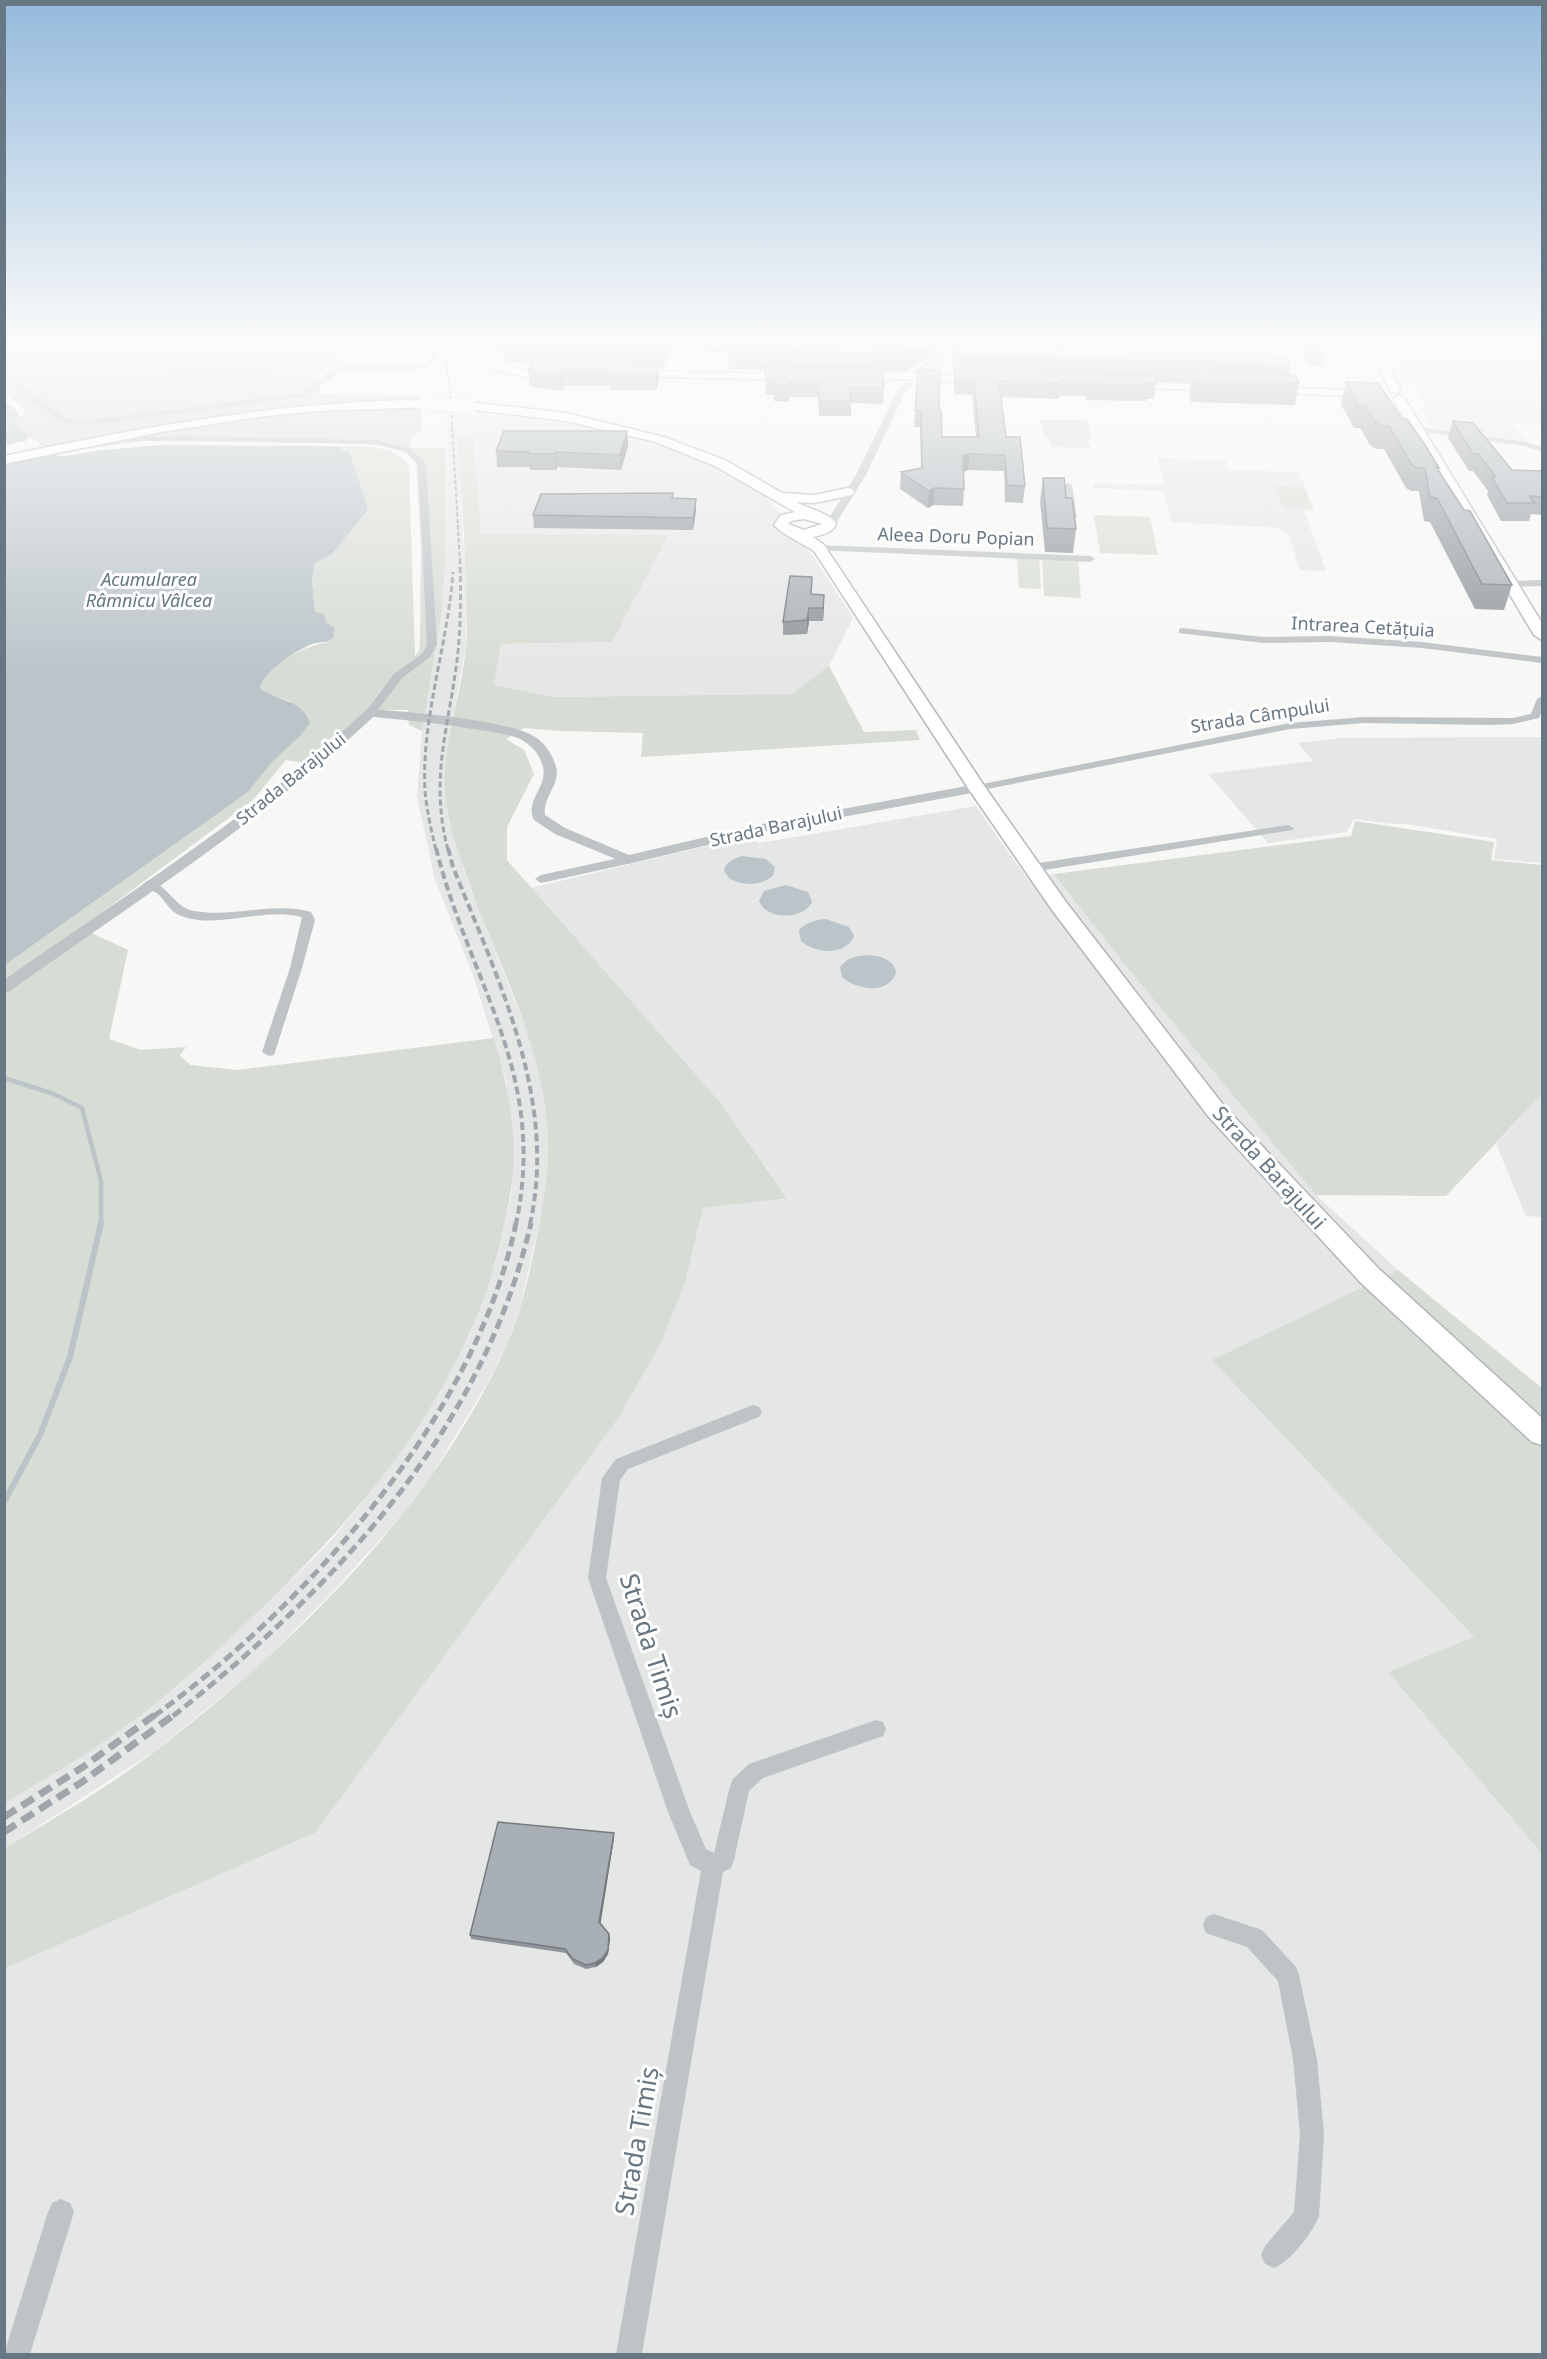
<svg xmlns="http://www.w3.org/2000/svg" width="1547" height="2359" viewBox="0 0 1547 2359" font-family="'Noto Sans',sans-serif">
  <rect width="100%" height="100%" fill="#f7f7f5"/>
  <!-- built -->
  <g fill="#e5e6e6">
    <polygon points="1385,344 1542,344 1542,424 1513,424 1526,441 1430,427 1421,408 1426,404 1416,386 1407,383"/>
    <polygon points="448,413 511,416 590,427 659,445 699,459 745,481 771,502 815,559 853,618 829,666 792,694 553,697 494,685 501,644 612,642 480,534 476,498 458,448 465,566 466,646 450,732 445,795 450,823 465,874 527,1032 539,1074 547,1121 549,1154 545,1198 520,1307 507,1344 487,1384 431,1476 396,1522 328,1597 258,1667 155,1751 5,1848 5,1803 53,1775 125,1727 179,1685 300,1572 328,1544 360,1505 451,1372 469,1336 496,1262 511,1197 514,1155 506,1080 472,972 435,880 417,797 422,731 442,612 445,568"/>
    <polygon points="1158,458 1225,460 1229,470 1299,472 1314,510 1304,511 1326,571 1300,570 1289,534 1279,528 1172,522 1164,493 1158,491 1094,488 1093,483 1165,485"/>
    <polygon points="1541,737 1542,863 1494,859 1497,839 1406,824 1392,824 1354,819 1347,832 1268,843 1208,774 1313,761 1298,743 1342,738"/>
    <polygon points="976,806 1026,877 1054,874 1316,1195 1398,1270 1213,1360 1475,1638 1388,1672 1542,1854 1542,2354 5,2354 4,1968 315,1833 619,1417 661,1343 685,1283 703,1208 787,1197 720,1102 531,888 748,836 759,843"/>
    <polygon points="1542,1094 1542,1217 1526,1216 1496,1144"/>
  </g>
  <!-- green -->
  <g fill="#d7dcd4">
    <path d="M4,344H142L174,375L184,378L273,371L290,354L279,344H302L305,348L326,345L346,363L331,367L320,374V394L421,396L422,430L410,438L412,448H446L445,568L442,612L422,731L409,725L408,710H366L310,764L286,760L253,800L81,928L128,950L109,1039L141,1050L186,1047L180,1055L190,1065L237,1070L494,1038C505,1075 513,1113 514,1153C514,1181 508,1208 502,1235C470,1382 371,1503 265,1605C220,1648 175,1691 125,1727C86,1755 46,1779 5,1803V965L248,792L272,762L300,736L290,701L269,695L260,688C263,667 307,644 326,643L327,623L315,612L312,579L315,563L332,554L368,510L345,449L337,446C359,447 400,443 409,468L415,656L419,651L420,642L421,546L416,463C408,446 379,446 362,444L144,441L49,454L33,438L25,440L12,419L26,414L24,409L5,393Z"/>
    <polygon points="1040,420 1087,420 1092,439 1087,439 1090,448 1051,447 1049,439 1045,438"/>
    <path d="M458,438H473L481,534L668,535L612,642L501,644L494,685L553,697L792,694L829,666L864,732L916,730L920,740L641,757L643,733L560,731L524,728L506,739L524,750L534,774L507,827V860L720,1102L787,1198L703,1208L685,1283L661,1343L619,1417L315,1833L5,1968V1848C56,1817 110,1786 158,1749C295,1644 436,1505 507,1344C521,1311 529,1276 536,1241C544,1202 551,1165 547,1125C541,1049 505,976 477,905C465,871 451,837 446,801C439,749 462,697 466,646C468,632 466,618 466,604C465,571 465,538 462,504C461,482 458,460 458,438Z"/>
    <polygon points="1275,486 1304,487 1312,509 1283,508"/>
    <polygon points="1094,515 1150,517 1158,555 1100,553"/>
    <polygon points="1017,558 1039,559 1041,589 1019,588"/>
    <polygon points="1042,558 1078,560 1081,598 1044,596"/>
    <polygon points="1355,821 1494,842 1491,860 1542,865 1542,1094 1446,1196 1316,1195 1127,967 1054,874 1351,836"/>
    <polygon points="1398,1270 1542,1388 1542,1854 1388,1672 1474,1637 1212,1360"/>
  </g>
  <!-- water -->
  <g fill="#bac4c9">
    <polygon points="142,344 279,344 294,359 289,368 244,375 184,378 174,375"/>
    <polygon points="4,401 15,409 19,416 13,420 28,434 26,441 5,445"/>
    <path d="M158,445L337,446L350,453L368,510L332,554L315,563L312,579L315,612L324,614L327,623L335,628L333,638C326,643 322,642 315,643C299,648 262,672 260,688C278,702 302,699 310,723L300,736L272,762L248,792L5,965V463L49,454L63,456L100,450Z"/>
    <path d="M742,856L766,859L775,867L773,876C760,886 744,886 730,879L724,871C726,861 734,859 742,856Z"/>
    <path d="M786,885L808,892L812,902C804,920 766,920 759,901L764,891Z"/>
    <path d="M826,919L849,927L854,936C845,957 814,953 801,941L799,930C807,922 815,920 826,919Z"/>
    <path d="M868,955C880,956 894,959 896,973C888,995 856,990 842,977L840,967C848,957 857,956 868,955Z"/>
  </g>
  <!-- pier -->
  <polygon fill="#f7f7f5" points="158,442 340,444 347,446 158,445 100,450 63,456 49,454"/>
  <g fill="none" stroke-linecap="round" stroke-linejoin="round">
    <!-- stream-far1 -->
    <polyline stroke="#bac4c9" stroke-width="4.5" points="4,1078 54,1094 82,1108 101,1181 101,1224"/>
    <!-- stream -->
    <polyline stroke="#bac4c9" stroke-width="6" points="4,1502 40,1435 70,1357 101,1223"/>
    <!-- secondary casing -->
    <g stroke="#b3b8bd" stroke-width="3">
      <g id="secondary">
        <path d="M458,344H469C492,371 524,370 557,370L562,373C548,383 494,373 479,364C471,359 464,352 458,344Z"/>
        <polygon points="630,371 794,374 799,377 794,380 626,376 625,374"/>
        <polygon points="908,373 982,378 987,381 982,384 908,379 855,381 850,378 855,375"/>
        <polygon points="1127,382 1219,385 1224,388 1219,391 1123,387 1122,385"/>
        <polygon points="1271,387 1372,391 1377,394 1372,397 1267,392 1267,388"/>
      </g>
    </g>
    <!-- primary casing -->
    <g stroke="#b2b7bb" stroke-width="3">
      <g id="primary">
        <polygon points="1366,344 1377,344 1401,390 1399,392 1391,392"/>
        <polygon points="1399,395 1405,399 1542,623 1542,640 1534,635 1393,399"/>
      </g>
    </g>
    <!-- trunk casing -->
    <g stroke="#b2b6b9" stroke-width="3">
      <g id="trunk">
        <path d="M424,400L430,404L428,407L318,411L265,416L161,432L4,464V456C144,427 281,401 424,400Z"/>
        <path d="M470,402L566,413L664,437L725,460L782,493L815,495L847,488L852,489L854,492L852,495L847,496L815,503L796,502C809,509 827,512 836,523C834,533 822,535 813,537L824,545L985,787L1066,902L1224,1106L1379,1269L1542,1418V1445L1532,1442L1361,1283L1208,1116L1052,910L968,788L814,551C802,543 783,535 774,525L781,515L795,512L715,466L656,442L566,421L466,409L464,406ZM804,519L822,524L804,530L788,524L791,521Z"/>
      </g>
    </g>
    <!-- minor -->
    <g fill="#bec3c6" fill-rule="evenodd">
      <polygon points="429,344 435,344 437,359 428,367 416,370 342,370 304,397 87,425 73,425 58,421 4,378 4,372 64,417 74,421 87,421 302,393 328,372 341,366 424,364 430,358"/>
      <polygon points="1419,427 1527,442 1542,447 1542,452 1525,446 1416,431 1415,429"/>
      <polygon points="185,436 376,440 411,449 426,464 437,645 430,657 402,678 374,715 365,713 394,674 423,653 427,645 418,464 405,452 376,444 185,440 106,442 102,440 106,438"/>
      <polygon points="1068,483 1072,485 1077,517 1073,520 1069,517 1064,485"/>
      <polygon points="819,545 1091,556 1095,559 1091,562 816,550 815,548"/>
      <polygon points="1542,580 1542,586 1511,587 1506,584 1511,581"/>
      <polygon points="1182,628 1263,637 1330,636 1422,642 1542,657 1542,663 1422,648 1330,642 1263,643 1179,633 1179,629"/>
      <polygon points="1542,696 1542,710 1539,718 1513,724 1491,725 1364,723 1290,729 977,791 971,788 977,785 1290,723 1364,717 1513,718 1531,714 1537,699"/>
      <polygon points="1288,825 1294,828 1292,830 1032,872 1026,868 1032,864"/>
      <polygon points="628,856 634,860 632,863 541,883 535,879 541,875"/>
      <path d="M149,880C169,886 175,908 194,911C234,918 273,901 311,912L315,920L302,968L274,1055L269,1056L262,1052L290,968L302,917C264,906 213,932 177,914C169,910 165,900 158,894C153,890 147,889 143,884Z"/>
      <polygon points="753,1405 759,1407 762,1412 759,1417 628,1469 620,1480 606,1578 690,1812 706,1849 714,1853 730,1786 733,1779 749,1764 876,1720 883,1722 886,1729 883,1736 763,1778 749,1791 734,1860 731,1868 723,1872 642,2354 616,2354 701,1871 690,1865 668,1812 588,1578 602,1478 616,1459"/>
      <path d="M1214,1914L1262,1930L1296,1967L1299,1975L1317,2059L1324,2134L1319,2217C1311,2234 1291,2261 1274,2268L1265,2264L1261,2255L1265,2246L1294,2212L1300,2134L1293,2059L1278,1981L1247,1947L1206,1933L1203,1925L1206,1917Z"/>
      <polygon points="61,2199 70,2203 74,2212 30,2354 4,2354 48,2212 52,2203"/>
    </g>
    <!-- tertiary -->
    <g fill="#bec3c6" fill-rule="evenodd">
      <polygon points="936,344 944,344 944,360 914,378 908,378 908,374 937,357"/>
      <polygon points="907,382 914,384 905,392 866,475 833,528 825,528 824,526 856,475 897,391"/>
      <path d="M370,709C407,712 506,719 535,737C545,743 553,755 556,767C561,785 542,797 545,815L565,828L629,855L762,824L977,784L984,788L977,792L762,832L628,864L555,834L534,820C524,801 548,787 543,767C540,755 532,745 520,739C508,734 493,732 479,730C444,724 409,720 373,717C263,821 133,903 10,991L4,993V980C127,894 256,813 366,710Z"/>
    </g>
    <!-- secondary -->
    <use href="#secondary" fill="#fff" fill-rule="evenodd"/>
    <!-- primary -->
    <use href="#primary" fill="#fff" fill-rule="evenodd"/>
    <!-- trunk -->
    <use href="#trunk" fill="#fff" fill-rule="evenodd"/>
    <!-- rail-far4 -->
    <polyline stroke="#a0a7ac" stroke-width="2" stroke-dasharray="4.5 2" stroke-linecap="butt" points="443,344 450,389 460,563"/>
    <!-- rail-far3 -->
    <g stroke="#a0a7ac" stroke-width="3" stroke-dasharray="6 3" stroke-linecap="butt">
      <path d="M436,850C431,830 427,811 425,791C421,718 448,645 453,572"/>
      <path d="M448,850C430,782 447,733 456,668C461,633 461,597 460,562"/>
    </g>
    <!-- rail-far2 -->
    <g stroke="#a0a7ac" stroke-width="4" stroke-dasharray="8 4" stroke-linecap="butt">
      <path d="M436,848C470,985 548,1073 516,1224"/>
      <path d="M448,848L453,867C498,980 558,1100 530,1224"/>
    </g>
    <!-- rail-far1 -->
    <g stroke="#a0a7ac" stroke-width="5" stroke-dasharray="10 5" stroke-linecap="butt">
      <path d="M154,1716C310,1603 476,1415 516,1223"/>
      <path d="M173,1716C335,1587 483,1431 531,1223"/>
    </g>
    <!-- rail -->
    <g stroke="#a0a7ac" stroke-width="7" stroke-dasharray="14 7" stroke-linecap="butt">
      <polyline points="4,1817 83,1767 156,1714"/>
      <polyline points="4,1832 82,1782 175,1714"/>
    </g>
    <!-- trunk-bridge casing -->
    <g stroke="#b2b6b9" stroke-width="14" stroke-linecap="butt">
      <polyline id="trunk-bridge" points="424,404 470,406"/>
    </g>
    <!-- trunk-bridge -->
    <use href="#trunk-bridge" stroke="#fff" stroke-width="13"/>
  </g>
  <!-- wall -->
  <g fill="#90979c">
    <polygon points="489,344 670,344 670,347 663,369 659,369 659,380 656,390 611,390 610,386 564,386 562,391 530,386 528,371 533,364 504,362 503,354"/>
    <polygon points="705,344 935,344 934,353 907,371 882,371 884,388 883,404 851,403 851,416 819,416 818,397 789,397 789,402 774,401 774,395 765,395 766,370 729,369 728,351 705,354"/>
    <polygon points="952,344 976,344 976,347 1002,348 1001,344 1026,344 1026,348 1053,349 1052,344 1268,344 1273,355 1291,365 1289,375 1299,383 1295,405 1191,402 1189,393 1191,383 1156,382 1154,399 1147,399 1146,401 1086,400 1086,396 1059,396 1059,399 1001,397 1006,437 1025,486 1023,503 1005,502 1004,471 968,470 964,472 964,489 963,506 933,505 928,508 900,489 901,472 921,469 920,427 914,427 918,370 939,409 942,437 976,437 972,395 954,394 954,371 953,371"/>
    <polygon points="1294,344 1327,344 1323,366 1307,365 1303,351 1297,351"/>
    <polygon points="1480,344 1508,344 1508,345"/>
    <polygon points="1346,382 1402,419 1439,468 1438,471 1512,585 1504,610 1475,609 1430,522 1424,521 1419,491 1411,491 1406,488 1384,449 1376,449 1370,445 1360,428 1354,428 1341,404"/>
    <polygon points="1453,421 1512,470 1542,471 1542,515 1531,514 1529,521 1501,521 1487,495 1488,491 1473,471 1469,471 1448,438"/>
    <polygon points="627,431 628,446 621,470 557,467 556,470 530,470 530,467 497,467 496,451"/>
    <polygon points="1043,478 1066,498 1076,529 1073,553 1045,552 1040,501"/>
    <polygon points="673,493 673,498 696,511 693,530 534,528 533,515"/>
    <polygon points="811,594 824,607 823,621 809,621 807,634 783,635 783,622"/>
    <polygon points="614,1838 600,1924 609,1934 610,1939 608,1954 603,1962 596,1967 586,1969 574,1964 566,1953 471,1939 470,1935"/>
  </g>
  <!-- shaded-wall -->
  <g fill="#767b7f">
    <polygon points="663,344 670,344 670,347 663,369 662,349"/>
    <polygon points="705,344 733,344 728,349 728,351 705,354"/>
    <polygon points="918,344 935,344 934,353 907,371 908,351"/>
    <polygon points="881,350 881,371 874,373 875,353"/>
    <polygon points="659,365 659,380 656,390 655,376"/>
    <polygon points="563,371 564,386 562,391 561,376"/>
    <polygon points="627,431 628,446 621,470 620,455"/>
    <polygon points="556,452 557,467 556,470 555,454"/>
    <polygon points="970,454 968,470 962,472 963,455"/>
    <polygon points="934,488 933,505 928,508 929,491"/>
    <polygon points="696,499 696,511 693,530 693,518"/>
    <polygon points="824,595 824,607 823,621 823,608"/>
    <polygon points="809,608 809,621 807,634 807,620"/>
    <polygon points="614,1833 614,1838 600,1927 599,1922"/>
    <polygon points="609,1934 610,1939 608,1954 603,1962 596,1967 595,1963"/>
  </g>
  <!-- building -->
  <g fill="#a8b0b5" stroke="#767b7f" stroke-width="1.5">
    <polygon points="539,344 663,344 662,349 538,347"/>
    <polygon points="729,344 918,344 908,351 881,350 875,353 728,349"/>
    <polygon points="954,344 976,344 976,347 1006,348 1005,344 1026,344 1026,348 1060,349 1059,344 1268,344 1273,355 1286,355 1291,365 963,355 954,350"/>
    <polygon points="533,363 659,365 655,376 610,375 611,371 563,371 561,376 528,371"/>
    <polygon points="766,366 882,368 884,388 850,388 851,401 819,401 818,382 789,382 789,386 774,386 775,379 765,379"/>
    <polygon points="918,370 940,370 939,409 941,410 942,437 979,437 974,379 955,379 954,370 1155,376 1156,383 1148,383 1149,386 1088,384 1088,381 1061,380 1061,383 999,381 1006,437 1020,437 1025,486 1007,485 1005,455 970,454 963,455 964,489 934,488 929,491 901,472 922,468 921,411 915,411"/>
    <polygon points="1192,372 1296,375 1299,383 1195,380"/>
    <polygon points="1346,382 1378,383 1402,419 1407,419 1425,445 1439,468 1436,467 1464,510 1470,511 1512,585 1482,584 1437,498 1430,497 1425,468 1417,468 1412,465 1389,426 1381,426 1376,423 1365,406 1359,406"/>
    <polygon points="1453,421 1473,423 1512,470 1542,471 1542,497 1529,496 1535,503 1507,503 1492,477 1496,477 1478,454 1473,454"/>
    <polygon points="504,431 627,431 620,455 556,452 555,454 528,454 529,452 496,451"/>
    <polygon points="1043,478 1064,478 1066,498 1072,498 1076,529 1047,528"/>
    <polygon points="673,493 672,498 696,499 693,518 533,515 541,494"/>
    <polygon points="790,576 812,577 811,594 824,595 823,608 809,608 807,620 783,622"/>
    <polygon points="498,1822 614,1833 599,1922 609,1934 608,1950 603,1958 595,1963 586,1965 573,1959 565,1949 470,1935"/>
  </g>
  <!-- sky -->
  <linearGradient id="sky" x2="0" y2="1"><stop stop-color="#95badc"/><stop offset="0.51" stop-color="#fbfbfa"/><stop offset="1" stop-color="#fbfbfa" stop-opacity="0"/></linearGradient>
  <rect width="1547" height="675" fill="url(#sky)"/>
  <g text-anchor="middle" stroke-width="6" stroke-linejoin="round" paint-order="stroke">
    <!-- far-street labels -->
    <g font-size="18" fill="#687784" stroke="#fff">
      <text transform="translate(956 537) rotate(2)" y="6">Aleea Doru Popian</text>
      <text transform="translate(1363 627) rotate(3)" y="6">Intrarea Cetățuia</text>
      <text transform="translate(1260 716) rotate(-9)" y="6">Strada Câmpului</text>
      <text transform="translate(291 779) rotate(-39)" y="6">Strada Barajului</text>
      <text transform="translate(776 827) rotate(-12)" y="6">Strada Barajului</text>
    </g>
    <!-- far-water labels -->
    <g font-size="18" font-style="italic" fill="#637880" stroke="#fff">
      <text x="149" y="586">Acumularea<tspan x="149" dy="21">Râmnicu Vâlcea</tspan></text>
    </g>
    <!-- street labels -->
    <g font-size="21" fill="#687784" stroke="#fff">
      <text transform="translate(1269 1168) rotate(48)" y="7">Strada Barajului</text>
    </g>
    <!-- near-street labels -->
    <g font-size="26" fill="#687784" stroke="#fff">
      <text transform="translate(651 1646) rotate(72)" y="9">Strada Timiș</text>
      <text transform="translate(637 2141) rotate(-80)" y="9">Strada Timiș</text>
    </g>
  </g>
  <!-- border -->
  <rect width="1547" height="2359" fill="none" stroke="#687784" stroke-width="12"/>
</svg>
